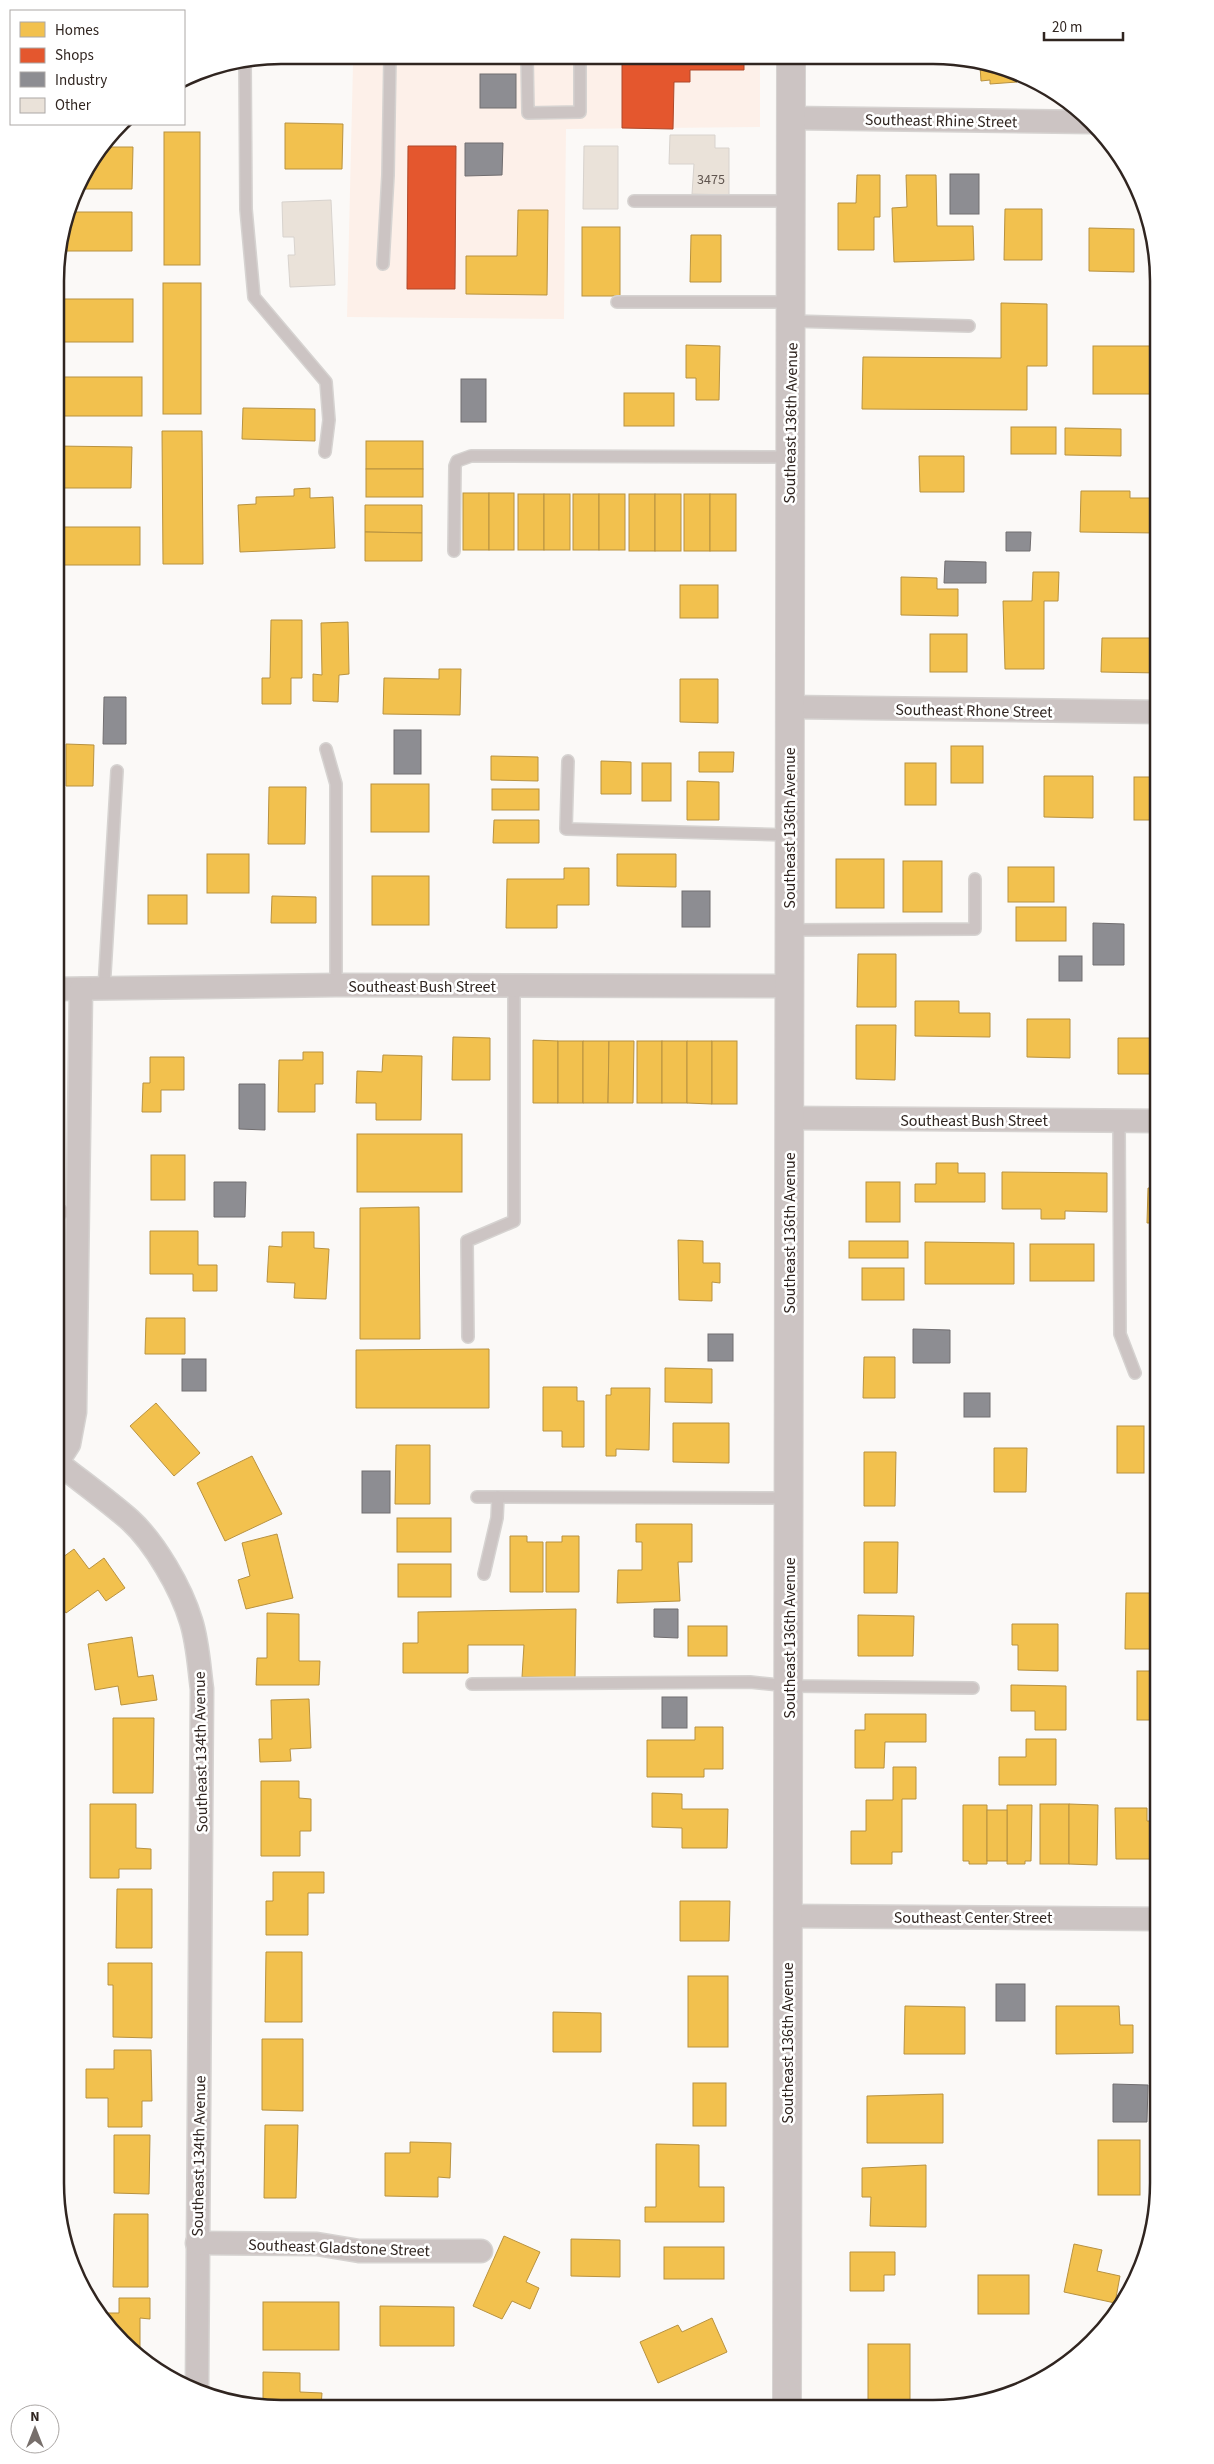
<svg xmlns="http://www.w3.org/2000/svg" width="1214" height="2464" viewBox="0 0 1214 2464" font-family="'Source Sans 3',sans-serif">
  <rect width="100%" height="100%" fill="#fbf9f7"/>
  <!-- built -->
  <polygon fill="#fdf0e9" points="389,56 760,58 760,127 566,129 564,319 347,317 353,64"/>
  <!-- homes -->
  <g fill="#f2c14e" stroke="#b89240">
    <polygon points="988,63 1016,73 1017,82 990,84 990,80 981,81 980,66 988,66"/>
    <polygon points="285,123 343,124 342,169 285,169"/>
    <rect x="164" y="132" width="36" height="133"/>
    <polygon points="105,147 133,147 132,189 76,189 78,181"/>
    <polygon points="857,175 880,175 880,217 874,217 874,250 838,250 838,203 856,203"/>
    <polygon points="906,175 936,175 937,226 973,226 974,260 894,262 892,208 907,207"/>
    <polygon points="1005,209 1042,209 1042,260 1004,260"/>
    <polygon points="518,210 548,210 547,295 466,294 466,256 517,256"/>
    <polygon points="70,212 132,212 132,251 59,251"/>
    <rect x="582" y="227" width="38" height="69"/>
    <polygon points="1089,228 1134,229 1134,272 1089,271"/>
    <polygon points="691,235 721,235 721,282 690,282"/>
    <rect x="163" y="283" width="38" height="131"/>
    <rect x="55" y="299" width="78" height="43"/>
    <polygon points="1001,303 1047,304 1047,366 1027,366 1027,410 862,409 863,357 1001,358"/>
    <polygon points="686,345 720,346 719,400 696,400 696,378 686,378"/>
    <rect x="1093" y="346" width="66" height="48"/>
    <rect x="55" y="377" width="87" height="39"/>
    <rect x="624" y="393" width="50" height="33"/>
    <polygon points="243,408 315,409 315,441 242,439"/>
    <rect x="1011" y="427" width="45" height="27"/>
    <polygon points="1065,428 1121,429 1121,456 1065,455"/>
    <polygon points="162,431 202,431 203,564 163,564"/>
    <rect x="366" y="441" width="57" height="28"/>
    <polygon points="55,446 132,447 131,488 55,488"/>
    <polygon points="919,456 964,456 964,492 920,492"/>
    <rect x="366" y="469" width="57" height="28"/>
    <polygon points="310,488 310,498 333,497 335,548 240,552 238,505 256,504 256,497 294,496 294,489"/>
    <polygon points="1081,491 1130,491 1130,498 1156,498 1156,533 1080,532"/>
    <rect x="463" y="493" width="26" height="57"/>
    <rect x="489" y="493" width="25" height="57"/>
    <rect x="518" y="494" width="26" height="56"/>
    <rect x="544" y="494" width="26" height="56"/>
    <rect x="573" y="494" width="26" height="56"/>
    <rect x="599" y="494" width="26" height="56"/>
    <rect x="629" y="494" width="26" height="57"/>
    <rect x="655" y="494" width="26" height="57"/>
    <rect x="684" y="494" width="26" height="57"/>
    <rect x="710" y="494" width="26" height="57"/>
    <polygon points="365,505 422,505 422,533 365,532"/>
    <rect x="55" y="527" width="85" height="38"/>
    <polygon points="365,532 422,533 422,561 365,561"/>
    <polygon points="1033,572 1059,572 1058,601 1044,601 1044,669 1005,669 1003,601 1032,601"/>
    <polygon points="901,577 937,578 937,589 958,589 958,616 901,615"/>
    <rect x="680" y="585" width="38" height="33"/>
    <polygon points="271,620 302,620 302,678 291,678 291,704 262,704 262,678 270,678"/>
    <polygon points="348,622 349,674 339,675 338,702 313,701 313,674 322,675 321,623"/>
    <rect x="930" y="634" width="37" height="38"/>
    <polygon points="1102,638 1159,638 1159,673 1101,672"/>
    <polygon points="439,669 461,669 460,715 383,714 384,678 439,679"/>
    <polygon points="680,679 718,679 718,723 680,722"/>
    <polygon points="66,744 94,745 93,786 66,786"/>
    <rect x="951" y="746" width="32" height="37"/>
    <polygon points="699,752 734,752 733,772 699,772"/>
    <polygon points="491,756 538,757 538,781 491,780"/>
    <polygon points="601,761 631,762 631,794 601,794"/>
    <rect x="642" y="763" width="29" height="38"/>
    <rect x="905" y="763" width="31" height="42"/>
    <polygon points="1044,776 1093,776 1093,818 1044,817"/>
    <rect x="1134" y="777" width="25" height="43"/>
    <polygon points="687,781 719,782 719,820 687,820"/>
    <rect x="371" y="784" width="58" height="48"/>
    <polygon points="269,787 306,787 305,844 268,844"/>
    <rect x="492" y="789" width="47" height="21"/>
    <polygon points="494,820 539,820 539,843 493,843"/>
    <rect x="207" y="854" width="42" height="39"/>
    <polygon points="617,854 676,854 676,887 617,886"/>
    <rect x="836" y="859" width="48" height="49"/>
    <rect x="903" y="861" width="39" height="51"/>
    <rect x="1008" y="867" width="46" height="35"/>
    <polygon points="564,868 589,868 589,905 557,905 557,928 506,928 507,879 564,879"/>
    <rect x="372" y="876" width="57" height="49"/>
    <rect x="148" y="895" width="39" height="29"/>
    <polygon points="272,896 316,897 316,923 271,923"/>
    <rect x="1016" y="907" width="50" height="34"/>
    <polygon points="858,954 896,954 896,1007 857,1007"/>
    <polygon points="915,1001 959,1001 959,1013 990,1013 990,1037 915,1036"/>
    <polygon points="1027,1019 1070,1019 1070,1058 1027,1057"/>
    <polygon points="1157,1020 1159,1020 1159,1049 1156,1049 1156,1074 1118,1074 1118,1038 1157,1038"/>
    <polygon points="856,1025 896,1025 895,1080 856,1079"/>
    <polygon points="453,1037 490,1038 490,1080 452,1080"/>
    <polygon points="533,1040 558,1041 558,1103 533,1103"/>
    <rect x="558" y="1041" width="25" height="62"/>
    <polygon points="583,1041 609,1041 608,1103 583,1103"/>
    <polygon points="609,1041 634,1041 633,1103 608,1103"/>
    <rect x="637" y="1041" width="25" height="62"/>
    <rect x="662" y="1041" width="25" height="62"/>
    <polygon points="687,1041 712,1041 712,1104 687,1103"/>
    <rect x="712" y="1041" width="25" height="63"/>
    <polygon points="303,1052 323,1052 323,1084 315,1084 315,1112 278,1112 279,1060 303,1060"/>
    <polygon points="383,1055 422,1056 421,1120 376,1120 376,1103 356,1103 357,1071 382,1072"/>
    <polygon points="150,1057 184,1057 184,1090 161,1090 161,1112 142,1112 143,1083 150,1083"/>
    <rect x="357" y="1134" width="105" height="58"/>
    <rect x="151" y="1155" width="34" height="45"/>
    <polygon points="936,1163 958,1163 958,1173 985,1173 985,1202 915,1202 915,1184 936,1184"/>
    <polygon points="1002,1172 1107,1173 1107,1212 1065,1211 1065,1219 1041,1219 1041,1209 1002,1209"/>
    <rect x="866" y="1182" width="34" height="40"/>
    <polygon points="1148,1188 1159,1188 1159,1223 1147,1223"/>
    <polygon points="419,1207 420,1339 360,1339 360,1208"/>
    <polygon points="150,1231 198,1231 198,1265 217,1265 217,1291 193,1291 193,1274 150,1274"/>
    <polygon points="282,1232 314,1232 314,1248 329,1249 326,1299 294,1298 295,1283 267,1282 269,1246 282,1247"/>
    <polygon points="678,1240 703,1241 703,1263 720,1263 720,1283 712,1282 712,1301 679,1300"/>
    <rect x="849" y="1241" width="59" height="17"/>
    <polygon points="925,1242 1014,1243 1014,1284 925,1284"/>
    <rect x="1030" y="1244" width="64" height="37"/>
    <rect x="862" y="1268" width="42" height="32"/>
    <polygon points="146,1318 185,1318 185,1354 145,1354"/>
    <polygon points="489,1349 489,1408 356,1408 356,1350"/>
    <polygon points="864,1357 895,1357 895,1398 863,1398"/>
    <polygon points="665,1368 712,1369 712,1403 665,1402"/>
    <polygon points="543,1387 577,1387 577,1401 584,1401 584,1447 562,1447 562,1431 543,1431"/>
    <polygon points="611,1388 650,1388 649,1450 616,1449 616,1456 606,1456 606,1395 611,1395"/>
    <polygon points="156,1403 200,1453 174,1476 130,1426"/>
    <polygon points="673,1423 729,1423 729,1463 673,1462"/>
    <rect x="1117" y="1426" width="27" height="47"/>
    <polygon points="396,1445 430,1445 430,1504 395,1504"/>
    <polygon points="994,1448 1027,1448 1026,1492 994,1492"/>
    <polygon points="864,1452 896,1452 895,1506 864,1506"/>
    <polygon points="252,1456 282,1514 225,1541 197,1483"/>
    <rect x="397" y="1518" width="54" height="34"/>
    <polygon points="636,1524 692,1524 692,1562 678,1562 680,1601 617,1603 618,1570 642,1570 642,1542 636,1542"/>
    <polygon points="277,1534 293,1598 246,1609 238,1580 250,1576 242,1543"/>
    <polygon points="510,1536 527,1536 527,1542 543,1542 543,1592 510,1592"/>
    <polygon points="562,1536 579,1536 579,1592 546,1592 546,1542 562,1542"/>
    <polygon points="864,1542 898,1542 897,1593 864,1593"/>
    <polygon points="74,1549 89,1569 104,1558 125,1588 106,1601 98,1590 66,1613 55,1597 55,1563"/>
    <rect x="398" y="1564" width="53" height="33"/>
    <polygon points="1126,1593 1159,1593 1159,1649 1125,1649"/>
    <polygon points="576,1609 575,1678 522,1677 524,1645 468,1645 468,1673 403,1673 403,1643 418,1643 418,1612"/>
    <polygon points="267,1613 299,1614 299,1661 320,1661 319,1685 256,1685 257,1658 267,1658"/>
    <polygon points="858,1615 914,1616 913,1656 858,1656"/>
    <polygon points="1012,1624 1058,1624 1058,1671 1018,1670 1018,1645 1012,1645"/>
    <rect x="688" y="1626" width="39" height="30"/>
    <polygon points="132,1637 138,1677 153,1675 157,1700 121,1705 118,1686 95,1690 88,1644"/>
    <rect x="1137" y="1671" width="22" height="49"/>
    <polygon points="1011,1685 1066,1686 1066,1730 1035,1730 1035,1711 1011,1711"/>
    <polygon points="309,1699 311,1748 290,1749 291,1761 260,1762 259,1739 272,1739 271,1700"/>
    <polygon points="865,1714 926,1714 926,1742 885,1742 884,1768 855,1768 855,1730 865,1730"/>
    <polygon points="113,1718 154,1718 153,1793 113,1793"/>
    <polygon points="695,1727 723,1727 723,1769 704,1769 704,1777 647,1777 647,1740 695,1740"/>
    <polygon points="1026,1739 1056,1739 1056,1785 999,1785 999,1757 1026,1757"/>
    <polygon points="893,1767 916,1767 916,1799 902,1799 902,1852 892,1852 892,1864 851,1864 851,1831 866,1831 866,1800 893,1800"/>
    <polygon points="261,1781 299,1781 299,1798 311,1799 311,1831 300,1831 300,1856 261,1856"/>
    <polygon points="652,1793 682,1794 682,1809 728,1809 727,1848 682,1848 682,1828 652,1827"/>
    <polygon points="90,1804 136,1804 136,1848 151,1849 151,1869 119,1869 119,1878 90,1878"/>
    <rect x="1040" y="1804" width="29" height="60"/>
    <polygon points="1069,1804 1098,1805 1097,1865 1069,1864"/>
    <polygon points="963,1805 987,1805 987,1864 969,1864 969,1861 963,1861"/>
    <polygon points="1007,1805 1032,1805 1031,1861 1025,1861 1025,1864 1007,1864"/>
    <polygon points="1115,1808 1147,1808 1147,1821 1159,1821 1159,1859 1116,1859"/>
    <rect x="987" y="1810" width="20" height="51"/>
    <polygon points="273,1872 324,1872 324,1893 308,1893 308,1935 266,1935 266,1901 273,1901"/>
    <polygon points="117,1889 152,1889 152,1948 116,1948"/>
    <polygon points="680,1901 730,1901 729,1941 680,1941"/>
    <polygon points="266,1952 302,1952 302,2022 265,2022"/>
    <polygon points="108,1963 152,1963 152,2038 113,2037 113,1985 108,1985"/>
    <rect x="688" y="1976" width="40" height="71"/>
    <polygon points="905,2006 965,2007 965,2054 904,2054"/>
    <polygon points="1056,2006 1119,2006 1120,2025 1133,2025 1133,2053 1056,2054"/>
    <polygon points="553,2012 601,2013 601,2052 553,2052"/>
    <polygon points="262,2039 303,2039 303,2111 262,2110"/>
    <polygon points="114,2050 151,2050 152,2101 142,2101 142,2127 108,2127 108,2098 86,2098 86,2069 114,2069"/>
    <rect x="693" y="2083" width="33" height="43"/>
    <polygon points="943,2094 943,2143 867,2143 867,2096"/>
    <polygon points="265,2125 298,2125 296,2198 264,2198"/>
    <polygon points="114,2135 150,2135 149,2194 114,2193"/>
    <rect x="1098" y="2140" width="42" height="55"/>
    <polygon points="410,2142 451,2143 450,2178 438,2177 438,2197 385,2196 385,2153 410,2153"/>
    <polygon points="656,2144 699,2145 699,2187 724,2187 724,2222 645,2222 645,2207 656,2207"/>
    <polygon points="926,2165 926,2227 870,2226 871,2197 862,2197 862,2168"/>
    <polygon points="114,2214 148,2214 148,2287 113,2287"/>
    <polygon points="504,2236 540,2252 526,2282 539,2288 530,2309 512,2301 502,2319 473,2306"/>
    <polygon points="571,2239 620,2240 620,2277 571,2276"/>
    <polygon points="1074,2244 1102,2250 1097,2271 1120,2276 1115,2303 1064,2292"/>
    <rect x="664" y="2247" width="60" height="32"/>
    <polygon points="850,2252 895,2252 895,2275 884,2275 884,2291 850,2291"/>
    <rect x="978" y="2275" width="51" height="39"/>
    <polygon points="119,2298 150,2298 150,2319 140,2318 140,2358 132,2353 106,2323 106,2313 119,2313"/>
    <rect x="263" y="2302" width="76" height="48"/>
    <polygon points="380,2306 454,2307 454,2346 380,2346"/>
    <polygon points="712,2318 727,2352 658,2383 640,2342 678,2325 682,2332"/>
    <rect x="868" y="2344" width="42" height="65"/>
    <polygon points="263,2372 300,2373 300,2392 322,2393 321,2407 263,2407"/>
  </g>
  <!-- shops -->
  <g fill="#e4572e" stroke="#ae482a">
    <polygon points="622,57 744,58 744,70 690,70 690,82 674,82 673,129 622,128"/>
    <polygon points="408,146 456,146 455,289 407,289"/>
  </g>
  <!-- industry -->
  <g fill="#8d8d92" stroke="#716e70">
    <rect x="480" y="74" width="36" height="34"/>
    <polygon points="465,143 503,143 502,175 465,176"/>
    <rect x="950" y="174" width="29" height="40"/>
    <rect x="461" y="379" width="25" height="43"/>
    <polygon points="1006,532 1031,532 1030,551 1006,551"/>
    <polygon points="945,561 986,562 986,583 944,583"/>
    <rect x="1154" y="575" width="5" height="15"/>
    <polygon points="104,697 126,697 126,744 103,744"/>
    <rect x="394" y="730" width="27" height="44"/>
    <rect x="682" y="891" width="28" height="36"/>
    <polygon points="1093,923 1124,924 1124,965 1093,965"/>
    <rect x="1059" y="956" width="23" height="25"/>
    <polygon points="239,1084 265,1084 265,1130 239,1129"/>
    <polygon points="214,1182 246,1182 245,1217 214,1217"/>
    <polygon points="913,1329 950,1330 950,1363 913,1363"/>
    <rect x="708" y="1334" width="25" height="27"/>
    <rect x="182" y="1359" width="24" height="32"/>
    <rect x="964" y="1393" width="26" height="24"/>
    <rect x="362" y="1471" width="28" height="42"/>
    <polygon points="654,1609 678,1609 678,1638 654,1637"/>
    <rect x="662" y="1697" width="25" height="31"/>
    <rect x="996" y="1984" width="29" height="37"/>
    <polygon points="1113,2084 1148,2085 1147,2122 1113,2122"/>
  </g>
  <!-- building -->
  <g fill="#eae2d9" stroke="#d8d3ce">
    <polygon points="670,135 715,135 715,148 729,148 729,195 692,194 694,164 669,164"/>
    <polygon points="584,146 618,146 618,209 583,209"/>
    <polygon points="331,200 335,285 290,287 288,255 295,255 294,237 283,237 282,202"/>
  </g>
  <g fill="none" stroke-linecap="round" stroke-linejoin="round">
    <!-- service casing -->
    <g stroke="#d6d3d1" stroke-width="14">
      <g id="service">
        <polyline points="527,57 528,113 580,112 580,57"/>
        <polyline points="245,62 246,209 254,297 326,382 329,420 325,452"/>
        <polyline points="634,201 790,201"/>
        <polyline points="383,264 388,175 390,56"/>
        <polyline points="617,302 790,302"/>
        <polyline points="791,321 969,326"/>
        <polyline points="454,551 455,466 457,461 471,456 789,457"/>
        <polyline points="326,749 336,784 336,985"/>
        <polyline points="568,761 566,829 789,835"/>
        <polyline points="789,930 975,929 975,879"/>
        <polyline points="104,989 117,771"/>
        <polyline points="1119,1121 1120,1334 1135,1373"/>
        <polyline points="55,1212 78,1212"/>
        <polyline points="468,1337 467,1241 514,1221 514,987"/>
        <polyline points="477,1497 789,1498"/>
        <polyline points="484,1574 497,1518 498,1497"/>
        <polyline points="472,1684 750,1682 789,1686 973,1688"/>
      </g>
    </g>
    <!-- minor casing -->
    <g stroke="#d6d3d1" stroke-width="25">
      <g id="minor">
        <polyline points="791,118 1092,122"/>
        <polyline points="789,707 1159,712"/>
        <polyline points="55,989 336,985 789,986"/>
        <polyline points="789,1118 1159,1121"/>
        <path d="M58,1463C82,1482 107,1500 130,1520C155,1543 181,1588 191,1621C198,1643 199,1667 202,1689L197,2390"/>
        <polyline points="55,1466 69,1444 75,1412 81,989"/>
        <polyline points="788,1916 1159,1919"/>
        <polyline points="197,2243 317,2244 359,2251 481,2251"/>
      </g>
    </g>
    <!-- tertiary casing -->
    <g stroke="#d6d3d1" stroke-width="30">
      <polyline id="tertiary" points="787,2409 791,58"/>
    </g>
    <!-- service -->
    <use href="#service" stroke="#ccc4c3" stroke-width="11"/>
    <!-- minor -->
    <use href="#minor" stroke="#ccc4c3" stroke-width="22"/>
    <!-- tertiary -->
    <use href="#tertiary" stroke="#ccc4c3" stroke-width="28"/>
  </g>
  <g text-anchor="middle" stroke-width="5" stroke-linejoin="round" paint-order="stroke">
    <!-- number labels -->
    <g font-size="14" fill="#60554f">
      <text x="711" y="184">3475</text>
    </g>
    <!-- street labels -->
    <g font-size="16" fill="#302520" stroke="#fff">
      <text transform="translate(941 120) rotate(1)" y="6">Southeast Rhine Street</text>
      <text transform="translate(790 423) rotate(-89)" y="6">Southeast 136th Avenue</text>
      <text transform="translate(974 710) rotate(1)" y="6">Southeast Rhone Street</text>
      <text transform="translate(789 828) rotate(-90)" y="6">Southeast 136th Avenue</text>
      <text x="422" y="992">Southeast Bush Street</text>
      <text x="974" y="1126">Southeast Bush Street</text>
      <text transform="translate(789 1233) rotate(-90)" y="6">Southeast 136th Avenue</text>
      <text transform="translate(789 1638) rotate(-90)" y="6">Southeast 136th Avenue</text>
      <text transform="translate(200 1752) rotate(-91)" y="6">Southeast 134th Avenue</text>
      <text x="973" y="1923">Southeast Center Street</text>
      <text transform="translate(787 2043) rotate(-90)" y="6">Southeast 136th Avenue</text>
      <text transform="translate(198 2156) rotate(-89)" y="6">Southeast 134th Avenue</text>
      <text transform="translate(339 2247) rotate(2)" y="6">Southeast Gladstone Street</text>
    </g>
  </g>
  <!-- crop -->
  <path d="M0 0H1214V2464H0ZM281 64H933A217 217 0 0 1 1150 281V2183A217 217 0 0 1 933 2400H281A217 217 0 0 1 64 2183V281A217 217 0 0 1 281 64Z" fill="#fff" fill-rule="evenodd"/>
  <path fill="none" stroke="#302520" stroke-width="2.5" d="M281 64H933A217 217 0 0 1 1150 281V2183A217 217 0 0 1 933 2400H281A217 217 0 0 1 64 2183V281A217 217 0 0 1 281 64Z"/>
  <!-- legend -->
  <rect x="10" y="10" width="175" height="115" fill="#ffffff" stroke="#aca8a6"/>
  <rect x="20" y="22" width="25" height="15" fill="#f2c14e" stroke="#aca8a6"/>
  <text x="55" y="35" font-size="15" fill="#302520">Homes</text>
  <rect x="20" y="48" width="25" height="15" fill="#e4572e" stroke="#aca8a6"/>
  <text x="55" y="60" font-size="15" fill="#302520">Shops</text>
  <rect x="20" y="72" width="25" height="15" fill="#8d8d92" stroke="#aca8a6"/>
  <text x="55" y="85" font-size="15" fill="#302520">Industry</text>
  <rect x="20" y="98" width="25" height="15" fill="#eae2d9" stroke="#aca8a6"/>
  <text x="55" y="110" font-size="15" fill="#302520">Other</text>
  <!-- north arrow -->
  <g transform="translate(35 2429)"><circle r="24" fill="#ffffff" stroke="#aca8a6"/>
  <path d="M0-4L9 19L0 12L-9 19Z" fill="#776f6b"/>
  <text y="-8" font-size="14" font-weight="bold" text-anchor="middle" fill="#302520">N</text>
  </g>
  <!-- scale -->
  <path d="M1044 32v8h79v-8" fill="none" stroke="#302520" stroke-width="2.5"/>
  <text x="1052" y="32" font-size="15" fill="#302520" stroke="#ffffff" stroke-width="4" paint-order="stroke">20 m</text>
</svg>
